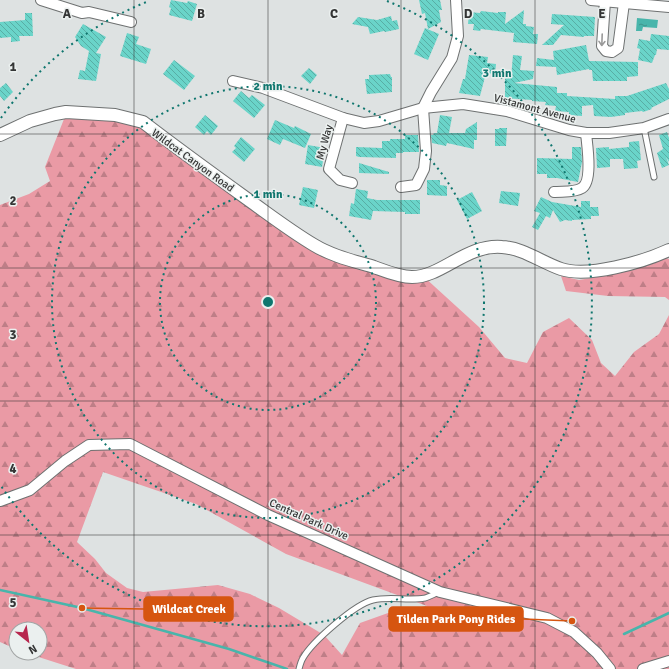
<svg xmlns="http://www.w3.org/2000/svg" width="669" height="669" viewBox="0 0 669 669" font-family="Signika,sans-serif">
  <defs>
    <pattern id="forest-firs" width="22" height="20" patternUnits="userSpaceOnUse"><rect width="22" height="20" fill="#ea9aa5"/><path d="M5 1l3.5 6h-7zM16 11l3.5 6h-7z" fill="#be7e87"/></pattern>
    <pattern id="water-ripples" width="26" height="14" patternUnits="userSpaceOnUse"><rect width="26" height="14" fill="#48b5ab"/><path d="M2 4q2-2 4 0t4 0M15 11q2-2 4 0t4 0" fill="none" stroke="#3d948c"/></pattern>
    <pattern id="building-back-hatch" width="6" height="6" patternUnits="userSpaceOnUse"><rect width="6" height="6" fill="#6ad4c9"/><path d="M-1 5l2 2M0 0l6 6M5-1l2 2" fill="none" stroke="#58ada4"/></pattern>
  </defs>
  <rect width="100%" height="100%" fill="#dee2e2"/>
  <!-- forest -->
  <g fill="url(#forest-firs)" fill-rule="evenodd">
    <path d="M66,114L129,118L315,246L423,276L479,327L505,358L527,363L543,332L569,318L592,340L601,363L615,376L634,352L659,334L669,315V669H76L26,653H40V629H16V649L0,642V205L29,194L50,181L45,167ZM103,472L196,504L286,554L427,606L388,613L360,623L342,655L324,635L279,608L250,594L218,585L143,592L127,588L106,573L95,559L77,542Z"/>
    <polygon points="664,257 669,259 669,300 665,297 608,296 566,291 561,276 579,280 597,277"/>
  </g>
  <!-- water -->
  <polygon fill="url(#water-ripples)" points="637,18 658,20 657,28 643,27 642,31 636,31"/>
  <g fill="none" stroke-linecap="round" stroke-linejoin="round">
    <!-- stream -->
    <g stroke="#48b5ab" stroke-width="2.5">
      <polyline points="0,590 82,608 229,649 287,669"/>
      <polyline points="624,634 669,613"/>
    </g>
  </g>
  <!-- building -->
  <g fill="url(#building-back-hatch)">
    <polygon points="171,0 187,3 188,1 197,4 192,21 169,15 171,8 169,7"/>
    <polygon points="419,0 440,0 442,10 439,10 441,22 428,29 425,13 422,14"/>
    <polygon points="524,10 523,24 526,24 526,26 534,27 533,34 538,34 537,44 513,42 514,33 481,29 480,31 473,30 474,24 468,24 469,12 480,13 481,11 498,13 498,12 506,12 505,24"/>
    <polygon points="25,13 32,13 33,36 19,36 20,41 11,42 11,37 0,38 0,22 25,20"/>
    <polygon points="552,14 595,17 594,36 584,36 584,37 561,35 553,45 542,45 564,25 551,24"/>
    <polygon points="391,16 392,21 397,20 399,29 385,32 384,31 370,34 368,27 352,24 358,17 377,20"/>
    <polygon points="83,24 106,37 96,53 101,54 96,81 78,79 80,70 85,71 89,51 81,46 75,37"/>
    <polygon points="425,28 439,34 428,60 414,54"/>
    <polygon points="127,33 139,37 136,44 151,49 146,64 120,56"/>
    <polygon points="651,34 669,36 669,50 657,49 656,55 655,55 652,63 638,60 640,49 637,48 639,39 650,41"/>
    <polygon points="586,45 589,61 638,62 638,76 627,77 627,81 593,81 592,70 589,70 589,69 557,75 556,67 536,66 537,58 554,60 553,51"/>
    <polygon points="469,55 488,57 487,63 496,64 495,74 486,73 480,96 459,93 463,79 465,79"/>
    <polygon points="513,55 522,56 520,70 534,71 533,79 514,83 557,87 557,93 567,93 567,96 615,99 615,96 627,96 666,83 669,89 669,99 651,108 652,109 643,112 642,111 625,113 625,115 611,117 594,116 593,105 582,106 582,116 569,115 569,112 555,111 556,106 545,105 546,102 532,101 532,100 505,98 505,78 511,78"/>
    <polygon points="174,60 195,76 184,90 163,74"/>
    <polygon points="309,68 317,75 310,84 301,76"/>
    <polygon points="390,74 391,77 392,77 392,92 367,94 365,79 369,79 369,75"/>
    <polygon points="6,83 13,92 4,101 0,96 0,88"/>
    <polygon points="241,91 249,98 252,95 265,105 254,118 233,101"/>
    <polygon points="205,115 218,126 211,135 207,131 204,135 195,127"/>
    <polygon points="440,115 452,117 449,133 465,133 466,129 477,122 477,140 474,140 474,149 447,143 446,146 432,143 431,135 433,135 434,133 437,133"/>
    <polygon points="275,120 294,128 295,126 311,134 305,148 283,139 280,145 267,139"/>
    <polygon points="499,128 507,128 506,146 495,146 495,129 499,129"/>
    <polygon points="667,132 669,138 669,162 666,157 669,165 662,168 657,153 663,149 659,135"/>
    <polygon points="405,135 418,135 419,152 403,152 403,153 396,153 396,158 359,157 356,156 356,147 382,148 382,141 390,141 390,139 405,139"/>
    <polygon points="241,137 255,149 244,162 232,152 236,148 234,146"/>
    <polygon points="639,141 641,160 637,161 638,168 624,169 623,159 610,159 610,167 597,168 596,148 609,147 609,149 629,147 629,142"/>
    <polygon points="308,145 325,148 322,167 305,164"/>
    <polygon points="572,147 581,147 582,162 578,182 557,178 547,178 547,174 537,174 537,158 572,159"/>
    <polygon points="359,163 389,172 389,174 359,173"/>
    <polygon points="427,180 440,180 440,185 447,186 447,196 427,195"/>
    <polygon points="303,187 318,190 314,208 299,205"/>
    <polygon points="356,189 368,191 367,198 377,200 420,200 420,214 405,214 405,212 373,211 371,220 349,216 351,203 354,204"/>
    <polygon points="501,191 520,193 518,206 499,203"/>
    <polygon points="472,192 482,211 467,219 457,200"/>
    <polygon points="541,197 552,202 581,207 581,201 590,201 590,207 598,207 599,216 591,216 591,219 572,220 572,221 565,220 560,222 553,210 550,218 546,216 538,230 532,227 540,213 534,211"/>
  </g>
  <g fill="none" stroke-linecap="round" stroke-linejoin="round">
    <!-- service casing -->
    <g stroke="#6e7171" stroke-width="7">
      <g id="service">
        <polyline points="644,128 654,177"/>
        <path d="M299,669C300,665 301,661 303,658C312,642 355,604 373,600C390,596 408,601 425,598C429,597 434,594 439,592"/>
      </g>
    </g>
    <!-- minor casing -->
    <g stroke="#6e7171" stroke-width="12">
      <g id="minor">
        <polyline points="41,0 82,13 89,12 131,22"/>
        <polyline points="591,0 669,7"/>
        <polyline points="605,1 602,46 606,51 612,52 618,48 624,3"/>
        <polyline points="233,81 263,88 343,118 364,123 379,121 423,108 463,104 507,111 569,130 586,133 609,133 644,128 669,119"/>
        <polyline points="343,118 329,169 340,180 352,183"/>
        <polyline points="401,187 416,185 424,169 426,151 423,108 431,92 452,58 458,36 456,0"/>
        <path d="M554,192C562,191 574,193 582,188C593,181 587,144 586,133"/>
        <polyline points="0,501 30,490 65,461 89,445 130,444 268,515 440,592 547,618 574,632 597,653 610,669"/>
        <polyline points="643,669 669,661"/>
      </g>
    </g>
    <!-- tertiary casing -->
    <g stroke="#6e7171" stroke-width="14">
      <path id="tertiary" d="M0,135L30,121L55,114L66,112L115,115L143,122C178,149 214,175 250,201C271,216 292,232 314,245C332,256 354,261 374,267C385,271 399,277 412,277C442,277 466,244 502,247C523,248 541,262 561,269C588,278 643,262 669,250"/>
    </g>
    <!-- service -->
    <use href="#service" stroke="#fff" stroke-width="5"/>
    <!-- minor -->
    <use href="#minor" stroke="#fff" stroke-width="10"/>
    <!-- tertiary -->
    <use href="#tertiary" stroke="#fff" stroke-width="12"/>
  </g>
  <!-- one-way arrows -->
  <defs><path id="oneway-shaft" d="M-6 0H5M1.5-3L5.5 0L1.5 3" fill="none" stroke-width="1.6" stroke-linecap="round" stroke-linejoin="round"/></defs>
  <use stroke="#9a9a9a" href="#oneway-shaft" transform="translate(602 40) rotate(92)"/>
  <!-- grid -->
  <path fill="none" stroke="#343535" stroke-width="1" stroke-opacity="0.55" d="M134,0V669M268,0V669M401,0V669M535,0V669M0,134H669M0,268H669M0,401H669M0,535H669"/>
  <!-- distance rings -->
  <g fill="none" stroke="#0f766e" stroke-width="2" stroke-dasharray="2 4">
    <circle cx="268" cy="302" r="108"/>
    <circle cx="268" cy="302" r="216"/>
    <path d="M1 118A324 324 0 0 1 149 1M387 1A324 324 0 1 1 1 486"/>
  </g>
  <g text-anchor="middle" stroke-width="3" stroke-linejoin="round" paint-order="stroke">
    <!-- street labels -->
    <g font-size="11" fill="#343535" stroke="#ebf0ef">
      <text transform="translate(535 108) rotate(15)" y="4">Vistamont Avenue</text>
      <text transform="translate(324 142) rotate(-75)" y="4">My Way</text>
      <text transform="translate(193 160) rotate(36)" y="4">Wildcat Canyon Road</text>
      <text transform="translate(309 519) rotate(24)" y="4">Central Park Drive</text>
    </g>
  </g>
  <g font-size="13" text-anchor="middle" font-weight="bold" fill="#343535" stroke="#ebf0ef" stroke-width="3" stroke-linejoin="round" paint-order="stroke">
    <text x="67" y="18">A</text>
    <text x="201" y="18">B</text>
    <text x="334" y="18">C</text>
    <text x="468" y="18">D</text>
    <text x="602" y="18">E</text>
    <text x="13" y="71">1</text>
    <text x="13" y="205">2</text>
    <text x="13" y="339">3</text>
    <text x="13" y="473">4</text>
    <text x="13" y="607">5</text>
  </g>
  <circle cx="268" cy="302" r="6" fill="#0f766e" stroke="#ebf0ef" stroke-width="2"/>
  <g font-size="12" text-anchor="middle" font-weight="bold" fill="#0f766e" stroke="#ebf0ef" stroke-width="3" stroke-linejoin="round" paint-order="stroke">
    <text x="497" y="77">3 min</text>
    <text x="268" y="90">2 min</text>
    <text x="268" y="198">1 min</text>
  </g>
  <!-- callouts -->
  <path fill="none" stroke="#d65510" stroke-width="1.5" d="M82 608L144 609M572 621L523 619"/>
  <g fill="#d65510" stroke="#ebf0ef" stroke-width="1.5">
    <circle cx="82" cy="608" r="4"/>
    <circle cx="572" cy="621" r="4"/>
  </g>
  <g fill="#d65510" stroke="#d65510" stroke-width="1.5">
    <rect x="144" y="597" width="89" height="24" rx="4"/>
    <rect x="389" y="607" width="134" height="24" rx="4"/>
  </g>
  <g font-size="12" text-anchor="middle" font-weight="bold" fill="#fff">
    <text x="189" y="613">Wildcat Creek</text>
    <text x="456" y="623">Tilden Park Pony Rides</text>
  </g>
  <!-- north arrow -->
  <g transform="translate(28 641) rotate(150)"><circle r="19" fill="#ebf0ef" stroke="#a2a5a5"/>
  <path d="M0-3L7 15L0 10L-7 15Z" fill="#b7274e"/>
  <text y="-6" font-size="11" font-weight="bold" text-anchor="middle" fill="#343535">N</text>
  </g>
</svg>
